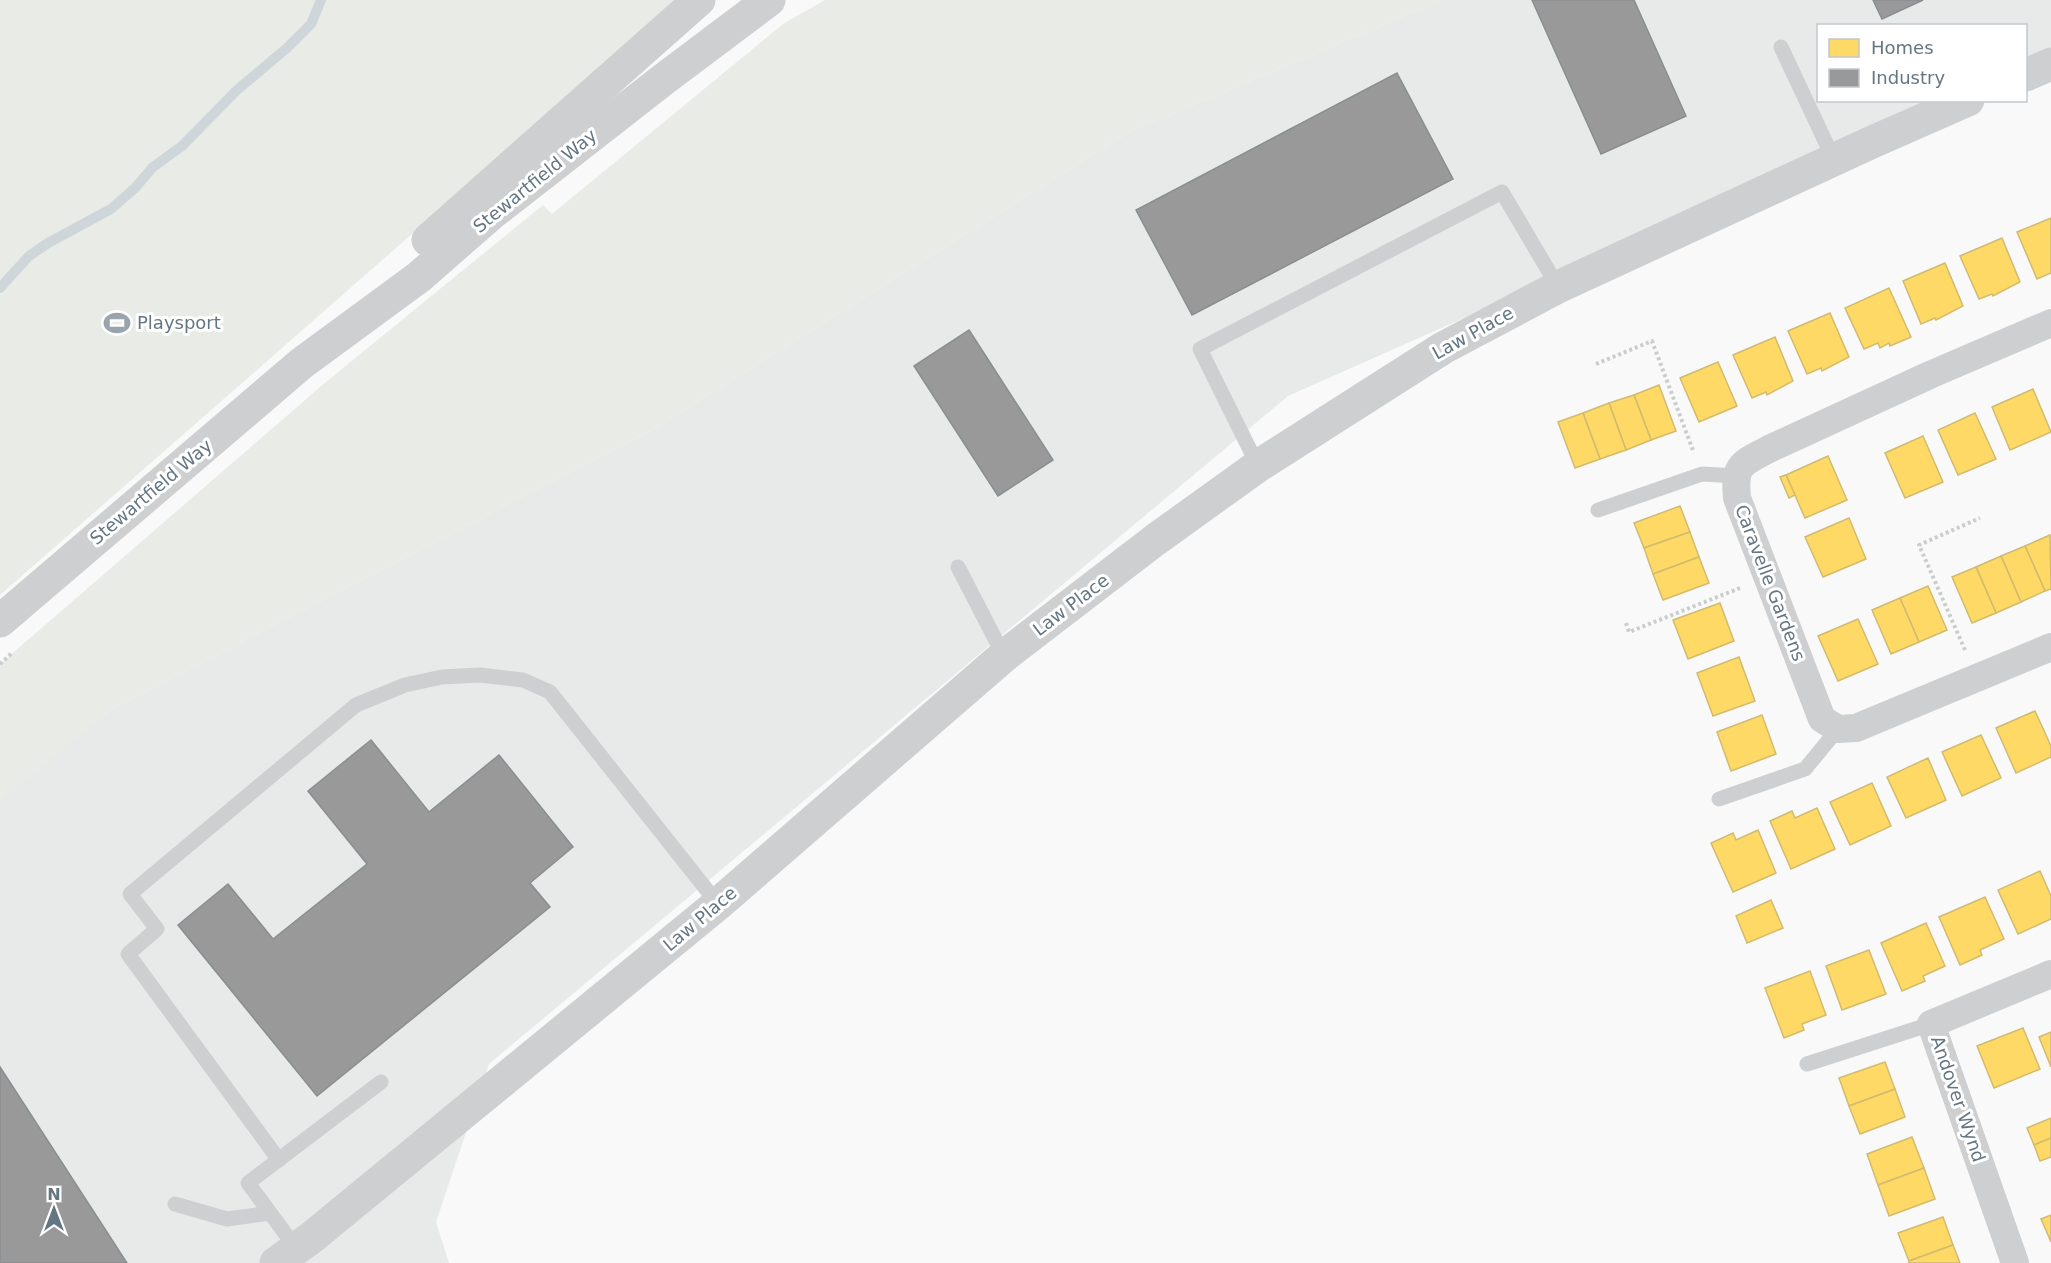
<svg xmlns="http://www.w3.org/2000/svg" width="2051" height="1263" viewBox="0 0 2051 1263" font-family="'DejaVu Sans',sans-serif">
  <rect width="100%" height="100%" fill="#f9f9f9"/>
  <!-- built -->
  <polygon fill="#e8e9e9" points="1442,0 2051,0 2051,57 2026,69 2026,26 1818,26 1818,100 1954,101 1288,396 489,1064 436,1222 449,1263 0,1263 0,799 112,709 654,429 1129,132"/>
  <!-- green -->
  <g fill="#e8ebe6">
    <polygon points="0,0 679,0 0,595"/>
    <polygon points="825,0 1442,0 1129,132 654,429 112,709 0,801 0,664 326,382 543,205 552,214 783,24"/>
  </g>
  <!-- homes -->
  <g fill="#ffd966" stroke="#d1bb6f" stroke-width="1.5">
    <polygon points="2051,218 2051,273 2037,279 2017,232"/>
    <polygon points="2002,238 2020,282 1993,296 1992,294 1979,299 1960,256"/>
    <polygon points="1945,263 1963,306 1936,320 1935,318 1921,324 1903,281"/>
    <polygon points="1889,288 1911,337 1890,346 1889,343 1880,348 1878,343 1864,349 1845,308"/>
    <polygon points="1830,313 1849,357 1822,371 1821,368 1807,374 1788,331"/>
    <polygon points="1775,337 1793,381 1767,395 1766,392 1752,398 1733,355"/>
    <polygon points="1718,362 1737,406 1699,422 1680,378"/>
    <polygon points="1659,385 1676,431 1651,440 1634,395"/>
    <polygon points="2033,389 2051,432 2010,450 1992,407"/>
    <polygon points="1634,395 1651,440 1626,450 1609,403"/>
    <polygon points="1609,403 1626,450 1600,459 1583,413"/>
    <polygon points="1583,413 1600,459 1575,468 1558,422"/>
    <polygon points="1975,413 1996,459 1958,475 1938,430"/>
    <polygon points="1923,436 1943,482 1905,498 1885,453"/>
    <polygon points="1828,456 1847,500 1805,518 1786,475"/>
    <polygon points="1786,475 1795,495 1789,498 1780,477"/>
    <polygon points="1680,506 1690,532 1644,548 1634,523"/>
    <polygon points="1849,518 1866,559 1823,577 1805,537"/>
    <polygon points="1690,532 1699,557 1653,574 1644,548"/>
    <polygon points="2050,535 2051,589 2045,591 2025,546"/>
    <polygon points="2025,546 2045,591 2021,602 2001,556"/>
    <polygon points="2001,556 2021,602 1996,613 1976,567"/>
    <polygon points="1699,557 1709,583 1663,600 1653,574"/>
    <polygon points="1976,567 1996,613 1972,623 1952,577"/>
    <polygon points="1928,586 1947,630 1919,642 1900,598"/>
    <polygon points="1900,598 1919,642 1891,654 1872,610"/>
    <polygon points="1720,603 1734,641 1688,659 1673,620"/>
    <polygon points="1858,619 1878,664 1838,681 1818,636"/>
    <polygon points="1739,657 1755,701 1713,716 1697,673"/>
    <polygon points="2035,711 2051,746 2051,757 2016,773 1996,728"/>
    <polygon points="1762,715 1776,754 1731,771 1717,732"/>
    <polygon points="1981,735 2001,778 1962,796 1942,752"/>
    <polygon points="1928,758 1946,800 1906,818 1887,777"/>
    <polygon points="1872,783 1891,826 1850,845 1830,802"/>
    <polygon points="1817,808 1835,849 1791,869 1770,821 1792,811 1795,818"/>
    <polygon points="1758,830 1776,873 1733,892 1711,843 1733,833 1736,840"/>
    <polygon points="2040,871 2051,896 2051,919 2018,934 1998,890"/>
    <polygon points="1985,897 2004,939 1980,950 1982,955 1960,965 1939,917"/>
    <polygon points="1771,900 1783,928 1747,943 1736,916"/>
    <polygon points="1926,923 1945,966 1923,976 1925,981 1902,991 1881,943"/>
    <polygon points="1869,950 1886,994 1842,1010 1826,966"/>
    <polygon points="1810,971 1826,1015 1802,1024 1804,1030 1784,1038 1765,988"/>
    <polygon points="2023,1028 2040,1069 1994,1088 1977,1046"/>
    <polygon points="2051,1032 2051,1067 2039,1037"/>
    <polygon points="1885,1062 1895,1089 1849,1106 1839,1078"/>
    <polygon points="1895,1089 1905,1117 1860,1134 1849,1106"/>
    <polygon points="2051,1118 2051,1138 2034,1145 2027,1128"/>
    <polygon points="1912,1137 1924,1168 1878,1185 1867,1154"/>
    <polygon points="2051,1138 2051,1157 2040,1161 2034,1145"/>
    <polygon points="1924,1168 1935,1199 1889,1216 1878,1185"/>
    <polygon points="2051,1215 2051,1242 2041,1219"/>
    <polygon points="1943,1217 1953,1245 1909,1261 1898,1233"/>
    <polygon points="1953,1245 1960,1263 1909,1263 1909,1261"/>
  </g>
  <!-- industry -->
  <g fill="#999" stroke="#898e92" stroke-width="1.5">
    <polygon points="1532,0 1634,0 1686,116 1601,154"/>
    <polygon points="1873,0 1923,0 1882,19"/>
    <polygon points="1397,73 1453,179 1192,315 1136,210"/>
    <polygon points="969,330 1053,460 998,496 914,366"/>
    <polygon points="371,740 429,812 499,755 573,847 530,883 550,907 317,1096 178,925 228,884 273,939 367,864 308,791"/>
    <polygon points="0,1067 127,1263 0,1263"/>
  </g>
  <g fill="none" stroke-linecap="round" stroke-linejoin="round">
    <!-- stream -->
    <polyline stroke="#ced6d9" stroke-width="10" points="0,288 29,256 48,243 111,209 135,188 153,167 182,146 237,90 287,48 311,24 321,0"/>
    <!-- path -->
    <g stroke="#cbcccd" stroke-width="4" stroke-dasharray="3 3" stroke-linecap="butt">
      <polyline points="1596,364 1652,341 1694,453"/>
      <polyline points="1626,623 1629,632 1740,588"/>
      <polyline points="1965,650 1919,545 1980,518"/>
      <polyline points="0,664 13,652"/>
    </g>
    <!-- service -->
    <g stroke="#cecfd0" stroke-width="15">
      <polyline points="1781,47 1834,160"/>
      <polyline points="1258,466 1200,349 1502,192 1558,287"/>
      <polyline points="1598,510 1702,474 1736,476"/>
      <polyline points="958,567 1004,656"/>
      <polyline points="1719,799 1805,769 1838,729"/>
      <polyline points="1807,1064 1931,1024"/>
      <polyline points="279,1160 128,954 157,929 130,894 356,705 405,685 442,677 480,675 523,680 550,692 718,904"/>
      <polyline points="175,1204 227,1219 270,1213"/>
      <polyline points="296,1248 248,1183 381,1082"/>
    </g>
    <!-- minor -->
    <g stroke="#cecfd0" stroke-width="28">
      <path d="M2051,323L1932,374L1769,449C1741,464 1734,464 1737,498L1822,719L1838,729L1856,728L2051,647"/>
      <polyline points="2015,1263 1931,1024 2051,974"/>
    </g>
    <!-- tertiary -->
    <g stroke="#cecfd0" stroke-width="33">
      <polyline points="2026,75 2051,64"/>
      <polyline points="428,240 699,0"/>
      <polyline points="0,621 302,363 419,277 491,214 664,79 769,0"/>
      <polyline points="276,1263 311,1238 718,904 1004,656 1155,540 1258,466 1443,348 1558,287 1870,143 1968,100"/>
    </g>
  </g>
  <!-- icons -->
  <defs>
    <g id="stadium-bare" transform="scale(2.07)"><path d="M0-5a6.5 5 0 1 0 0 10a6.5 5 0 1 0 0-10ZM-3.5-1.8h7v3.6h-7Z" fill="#99a4ac" stroke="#fff" stroke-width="2.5" paint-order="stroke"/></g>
  </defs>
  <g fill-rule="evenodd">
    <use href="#stadium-bare" x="117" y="323"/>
  </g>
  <g text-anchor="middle" stroke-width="6" stroke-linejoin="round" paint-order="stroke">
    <!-- street labels -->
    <g font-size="18" fill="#657683" stroke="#fff">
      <text transform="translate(535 181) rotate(-39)" y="6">Stewartfield Way</text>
      <text transform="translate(1473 333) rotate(-29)" y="6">Law Place</text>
      <text transform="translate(151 492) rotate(-40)" y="6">Stewartfield Way</text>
      <text transform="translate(1770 583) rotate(69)" y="6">Caravelle Gardens</text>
      <text transform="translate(1071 605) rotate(-37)" y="6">Law Place</text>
      <text transform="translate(700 919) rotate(-40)" y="6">Law Place</text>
      <text transform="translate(1958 1099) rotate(71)" y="6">Andover Wynd</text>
    </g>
    <!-- poi labels -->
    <g font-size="18" fill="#657683" stroke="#fff" text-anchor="start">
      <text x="137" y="329">Playsport</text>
    </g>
  </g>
  <!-- legend -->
  <rect x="1817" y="24" width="210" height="78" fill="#ffffff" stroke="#c1c8cd" stroke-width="1.5"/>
  <rect x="1829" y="39" width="30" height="18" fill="#ffd966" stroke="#c1c8cd" stroke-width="1.5"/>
  <text x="1871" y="54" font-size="18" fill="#657683">Homes</text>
  <rect x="1829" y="69" width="30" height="18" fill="#999999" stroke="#c1c8cd" stroke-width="1.5"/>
  <text x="1871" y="84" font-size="18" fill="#657683">Industry</text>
  <!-- north arrow -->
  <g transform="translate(54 1209)" stroke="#ffffff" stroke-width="4.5" paint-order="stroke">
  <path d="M0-4.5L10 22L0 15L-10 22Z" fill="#657683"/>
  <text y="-9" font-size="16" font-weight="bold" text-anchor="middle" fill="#657683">N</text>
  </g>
</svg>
